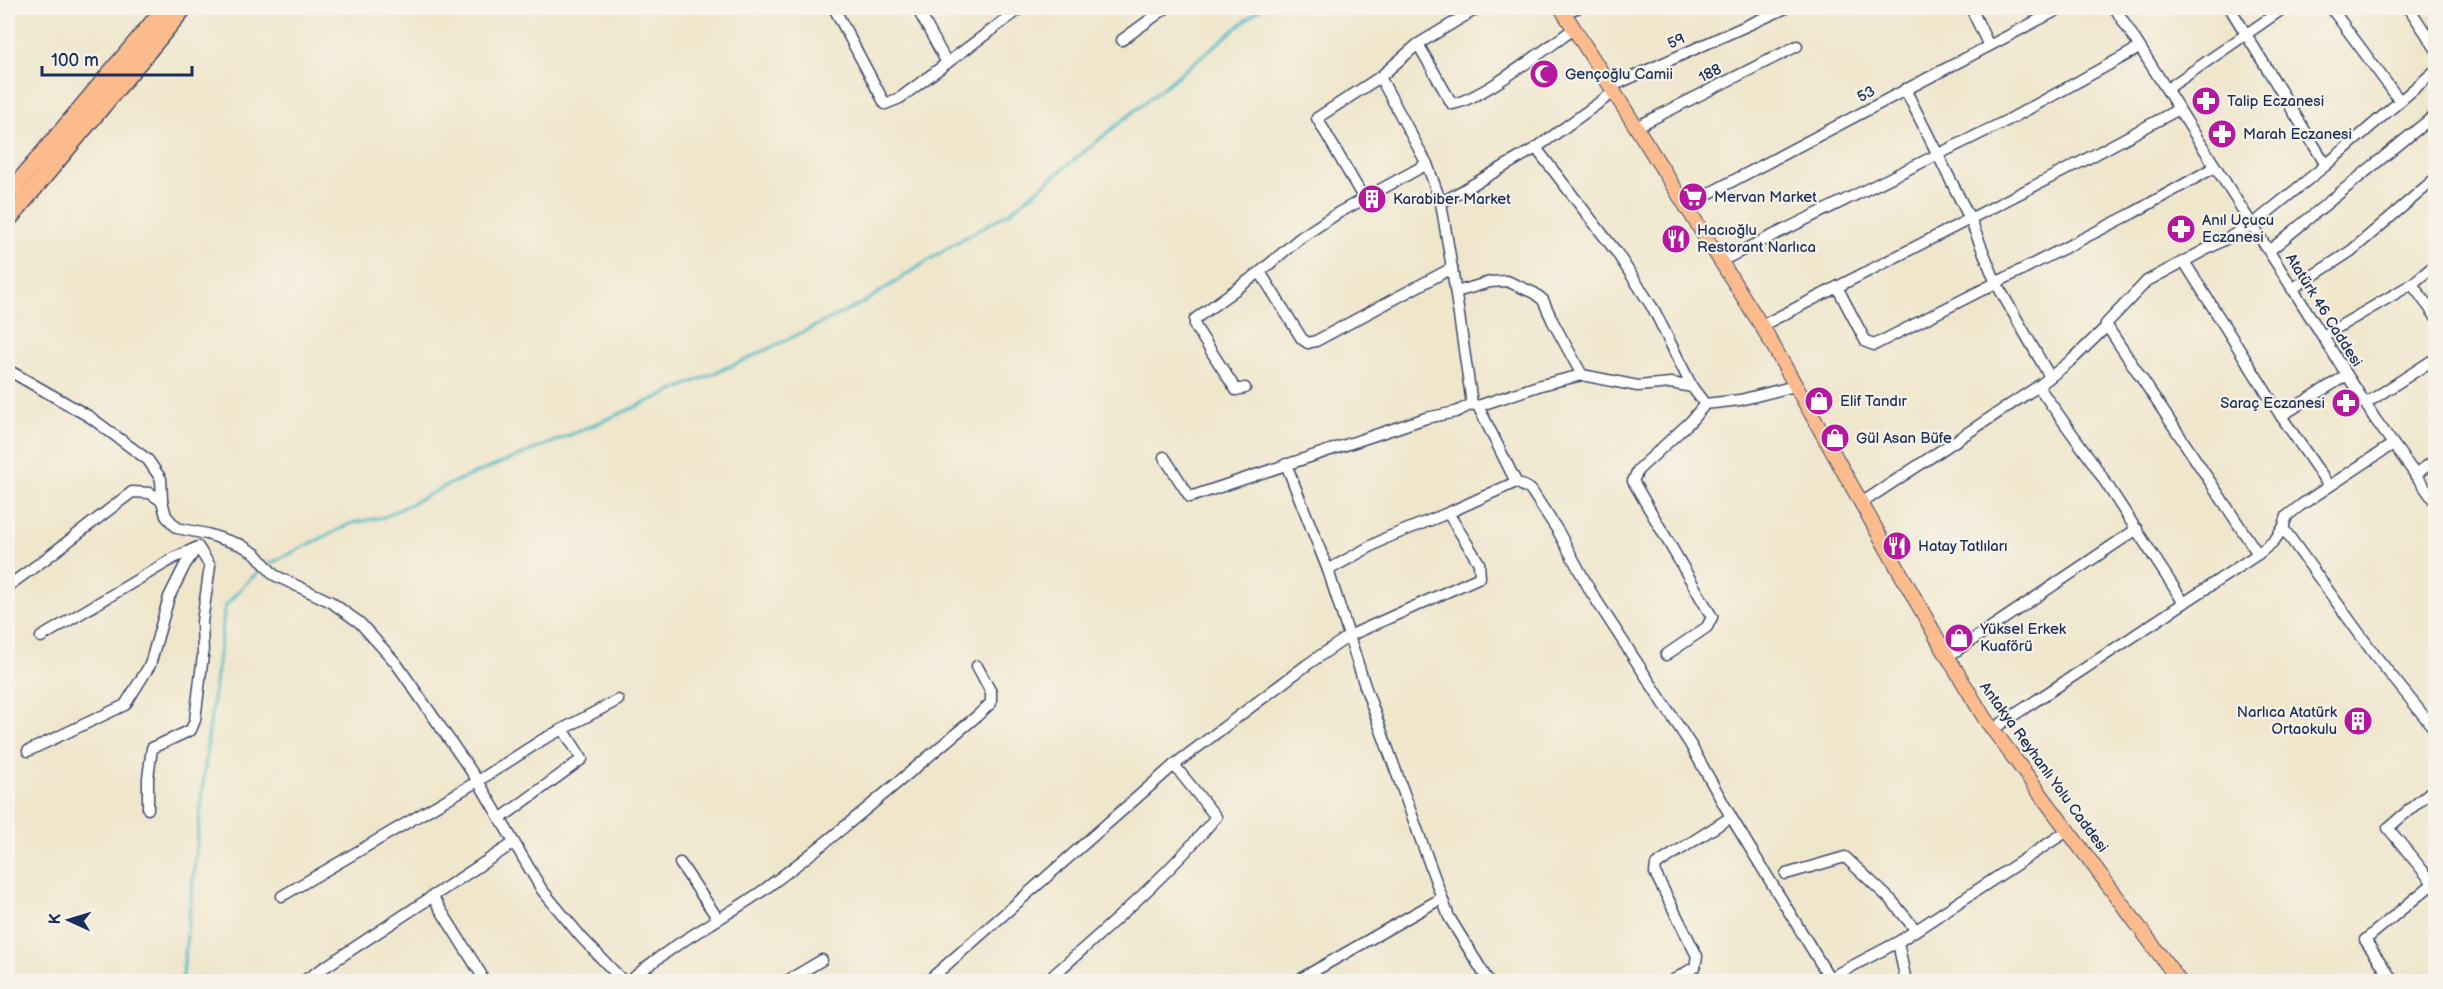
<svg xmlns="http://www.w3.org/2000/svg" width="2443" height="989" viewBox="0 0 2443 989" font-family="'Balsamiq Sans',sans-serif">
  <rect width="100%" height="100%" fill="#f7f3e8"/>
  <filter id="ink" filterUnits="userSpaceOnUse"><feTurbulence type="fractalNoise" baseFrequency=".0167" numOctaves="2"/><feDisplacementMap in="SourceGraphic" scale="12" xChannelSelector="R" yChannelSelector="G"/><feConvolveMatrix kernelMatrix="1 2 1 2 8 2 1 2 1" color-interpolation-filters="sRGB"/></filter>
  <filter id="wash" filterUnits="userSpaceOnUse"><feTurbulence type="fractalNoise" baseFrequency=".008" numOctaves="4" result="noise"/><feDisplacementMap in="SourceGraphic" scale="24" xChannelSelector="R" yChannelSelector="G"/><feGaussianBlur stdDeviation="1.35" result="paint"/><feColorMatrix in="noise" values="0 0 0 0 0 0 0 0 0 0 0 0 0 0 0 0 0 1.4 0 .05"/><feComposite in="paint" operator="in"/></filter>
  <g filter="url(#wash)">
    <rect width="100%" height="100%" fill="#f0e6cc"/>
    <g fill="none" stroke-linecap="round" stroke-linejoin="round">
      <!-- stream -->
      <g stroke="#4cbac4" stroke-width="3">
        <polyline points="269,564 352,523 384,517 454,482 563,438 747,359 863,303 952,245 1010,212 1261,8"/>
        <polyline points="182,982 207,747 225,606 249,580 264,568"/>
      </g>
    </g>
  </g>
  <g filter="url(#ink)">
    <g fill="none" stroke-linecap="round" stroke-linejoin="round">
      <!-- minor casing -->
      <g stroke="#3b4a6e" stroke-width="13">
        <g id="minor">
          <polyline points="834,8 885,104 900,98 1021,8"/>
          <polyline points="917,8 947,63"/>
          <polyline points="1971,8 1988,44"/>
          <polyline points="2115,8 2375,419 2436,503"/>
          <polyline points="2230,8 2326,165"/>
          <polyline points="2331,8 2400,101"/>
          <polyline points="2409,8 2436,49"/>
          <polyline points="1563,12 1577,8"/>
          <polyline points="1122,40 1166,8"/>
          <path d="M1418,44L1452,104C1482,99 1546,48 1574,29"/>
          <polyline points="1380,77 1427,164"/>
          <polyline points="1610,87 1786,8"/>
          <polyline points="1905,89 1970,219 1996,283 2050,377"/>
          <polyline points="2167,89 2284,8"/>
          <polyline points="1636,127 1797,46"/>
          <polyline points="1536,148 1617,253 1654,310 1692,387"/>
          <polyline points="1364,199 1317,118 1380,77 1418,44 1478,8"/>
          <polyline points="1441,203 1536,148 1614,92"/>
          <polyline points="1685,206 2061,8"/>
          <polyline points="2269,251 2436,114"/>
          <polyline points="1721,261 2012,118 2139,48"/>
          <polyline points="2185,263 2281,416 2329,486"/>
          <polyline points="2412,284 2436,317"/>
          <polyline points="1837,287 1866,342 1874,345 2133,213 2215,167"/>
          <polyline points="2292,289 2351,251 2436,178"/>
          <polyline points="1456,292 1490,282 1507,281 1534,293 1543,300 1553,322 1582,375 1638,386 1671,383 1692,387 1705,404 1740,400 1795,386"/>
          <polyline points="1761,326 2081,162 2179,109"/>
          <polyline points="2107,326 2258,554"/>
          <polyline points="2323,336 2412,284 2436,264"/>
          <polyline points="8,370 90,417 148,460 161,479 162,501 166,516 177,528 207,534 241,545 256,554 274,575 331,602 360,623 396,663 478,781 542,890 582,938 624,982"/>
          <polyline points="2038,386 2091,460 2184,603"/>
          <polyline points="1245,388 1236,390 1195,326 1195,319 1260,272 1300,238 1338,213 1427,164 1441,203 1452,268 1316,341 1308,343 1302,339 1260,272"/>
          <polyline points="1472,404 1478,406 1516,482"/>
          <polyline points="2365,404 2436,358"/>
          <polyline points="1478,406 1541,385 1582,375"/>
          <polyline points="2281,416 2347,375"/>
          <polyline points="1164,457 1190,497 1426,418 1456,412 1472,404 1452,268"/>
          <polyline points="1286,464 1328,570 1386,538 1448,513 1516,482 1531,490 1558,531 1591,592 1690,744 1731,817 1829,977"/>
          <polyline points="2415,475 2436,459"/>
          <polyline points="1860,504 2040,385 2073,359 2107,326 2106,324 2147,281 2252,225 2326,165 2436,70"/>
          <polyline points="2283,528 2374,654 2436,731"/>
          <polyline points="1328,570 1365,686 1442,898"/>
          <polyline points="8,586 44,560 132,492 150,493 162,501"/>
          <polyline points="41,637 174,558 198,547 210,566 202,622 203,655 195,720 191,730 152,748 148,778 148,809"/>
          <polyline points="1666,655 1707,627 1712,617 1633,481 1638,470 1691,421 1705,404"/>
          <polyline points="1947,657 2137,529"/>
          <polyline points="1993,729 2258,554 2274,541 2283,528 2287,516 2301,505 2393,444"/>
          <polyline points="28,751 125,705 150,665 169,597 185,565 196,549"/>
          <polyline points="500,819 582,759 563,729"/>
          <polyline points="680,863 718,919"/>
          <polyline points="1786,874 1845,857 1892,901 1915,929"/>
          <polyline points="2433,883 2388,828 2436,787"/>
          <polyline points="282,896 478,781 542,740 618,700"/>
          <polyline points="432,896 481,974"/>
          <polyline points="1898,942 2069,830"/>
          <polyline points="302,982 514,843"/>
          <path d="M629,982C670,944 720,921 765,889C838,835 907,774 977,716L991,703V692L977,666"/>
          <polyline points="785,982 822,960"/>
          <polyline points="927,982 1174,765 1308,664 1349,636 1480,577 1479,563 1448,513"/>
          <path d="M1046,982C1105,929 1166,878 1216,817L1174,765"/>
          <polyline points="1295,982 1442,898 1449,917 1489,982"/>
          <polyline points="1670,982 1695,967 1697,956 1655,873 1656,865 1731,817"/>
          <polyline points="1822,982 1898,942 1906,982"/>
          <polyline points="2394,982 2365,940 2436,881"/>
          <polyline points="2433,982 2436,979"/>
        </g>
      </g>
      <!-- major casing -->
      <g stroke="#3b4a6e" stroke-width="16">
        <polyline id="major" points="1561,8 1766,333 1942,647 1985,719 2180,982"/>
      </g>
      <!-- highway casing -->
      <g stroke="#3b4a6e" stroke-width="19">
        <g id="highway">
          <polyline points="8,195 165,8"/>
          <polyline points="8,220 184,8"/>
        </g>
      </g>
      <!-- minor -->
      <use href="#minor" stroke="#fff" stroke-width="10"/>
      <!-- major -->
      <use href="#major" stroke="#fbbb8c" stroke-width="14"/>
      <!-- highway -->
      <use href="#highway" stroke="#fbbb8c" stroke-width="16"/>
    </g>
  </g>
  <!-- icons -->
  <defs>
    <g id="mosque-disc" transform="scale(1.5)"><circle r="9.5" fill="#b5179e" stroke="#f7f3e8"/><path d="M3.5-4.9A6 6 0 1 0 3.5 4.9A5 5 0 1 1 3.5-4.9Z" fill="#fff"/></g>
    <g id="pharmacy-disc" transform="scale(1.5)"><circle r="9.5" fill="#b5179e" stroke="#f7f3e8"/><path d="M-2-6h4v4h4v4h-4v4h-4v-4h-4v-4h4Z" fill="#fff"/></g>
    <g id="supermarket-disc" transform="scale(1.5)"><circle r="9.5" fill="#b5179e" stroke="#f7f3e8"/><path d="M-6-5.5h2.5l.6 2H6L4.5 2H-2.5L-4.4-4H-6ZM-1.5 3.2a1.3 1.3 0 1 0 .1 0ZM3 3.2a1.3 1.3 0 1 0 .1 0Z" fill="#fff"/></g>
    <g id="building-disc" transform="scale(1.5)"><circle r="9.5" fill="#b5179e" stroke="#f7f3e8"/><path d="M-4-6H4V6H1V3H-1V6H-4ZM-2.5-4.3h1.7v1.8h-1.7ZM.8-4.3h1.7v1.8H.8ZM-2.5-1h1.7V.8h-1.7ZM.8-1h1.7V.8H.8Z" fill="#fff"/></g>
    <g id="restaurant-disc" transform="scale(1.5)"><circle r="9.5" fill="#b5179e" stroke="#f7f3e8"/><path d="M-5-6h1v4h1v-4h1v4h1v-4h1v5L-1.5 .5V6h-2V.5L-5-1ZM5-6V6H3V1.5H1.5Q1.5-4 5-6Z" fill="#fff"/></g>
    <g id="shop-disc" transform="scale(1.5)"><circle r="9.5" fill="#b5179e" stroke="#f7f3e8"/><path d="M-5-2.5h2.3a2.7 3.5 0 0 1 5.4 0H5L5.5 6h-11ZM-1.5-2.5h3a1.5 2.3 0 0 0-3 0Z" fill="#fff"/></g>
  </defs>
  <g fill-rule="evenodd">
    <use href="#mosque-disc" x="1544" y="74"/>
    <use href="#pharmacy-disc" x="2206" y="101"/>
    <use href="#pharmacy-disc" x="2222" y="134"/>
    <use href="#supermarket-disc" x="1693" y="197"/>
    <use href="#building-disc" x="1372" y="199"/>
    <use href="#pharmacy-disc" x="2181" y="229"/>
    <use href="#restaurant-disc" x="1676" y="239"/>
    <use href="#shop-disc" x="1819" y="401"/>
    <use href="#pharmacy-disc" x="2346" y="403"/>
    <use href="#shop-disc" x="1835" y="438"/>
    <use href="#restaurant-disc" x="1897" y="546"/>
    <use href="#shop-disc" x="1959" y="638"/>
    <use href="#building-disc" x="2358" y="721"/>
  </g>
  <g text-anchor="middle" stroke-width="4.5" stroke-linejoin="round" paint-order="stroke">
    <!-- street labels -->
    <g font-size="15" fill="#1b2f5e" stroke="#f7f3e8">
      <text transform="translate(1676 41) rotate(-24)" y="5">59</text>
      <text transform="translate(1710 73) rotate(-27)" y="5">188</text>
      <text transform="translate(1866 94) rotate(-28)" y="5">53</text>
      <text transform="translate(2324 310) rotate(58)" y="5">Atatürk 46 Caddesi</text>
      <text transform="translate(2044 767) rotate(54)" y="5">Antakya Reyhanlı Yolu Caddesi</text>
    </g>
    <!-- poi labels -->
    <g font-size="15" fill="#1b2f5e" stroke="#f7f3e8" text-anchor="start">
      <text x="1565" y="79">Gençoğlu Camii</text>
      <text x="2227" y="106">Talip Eczanesi</text>
      <text x="2243" y="139">Marah Eczanesi</text>
      <text x="1714" y="202">Mervan Market</text>
      <text x="1393" y="204">Karabiber Market</text>
      <text x="2202" y="225">Anıl Uçucu<tspan x="2202" dy="17">Eczanesi</tspan></text>
      <text x="1697" y="235">Hacıoğlu<tspan x="1697" dy="17">Restorant Narlıca</tspan></text>
      <text x="1840" y="406">Elif Tandır</text>
      <text x="2325" y="408" text-anchor="end">Saraç Eczanesi</text>
      <text x="1856" y="443">Gül Asan Büfe</text>
      <text x="1918" y="551">Hatay Tatlıları</text>
      <text x="1980" y="634">Yüksel Erkek<tspan x="1980" dy="17">Kuaförü</tspan></text>
      <text x="2337" y="717" text-anchor="end">Narlıca Atatürk<tspan x="2337" dy="17">Ortaokulu</tspan></text>
    </g>
  </g>
  <!-- margin -->
  <rect width="2443" height="989" fill="none" stroke="#f7f3e8" stroke-width="30"/>
  <!-- north arrow -->
  <g transform="translate(69 920) rotate(274)" stroke="#f7f3e8" stroke-width="4.5" paint-order="stroke">
  <path d="M0-4.5L10 22L0 15L-10 22Z" fill="#1b2f5e"/>
  <text y="-9" font-size="16" font-weight="bold" text-anchor="middle" fill="#1b2f5e">K</text>
  </g>
  <!-- scale -->
  <path d="M42 66v9h150v-9" fill="none" stroke="#1b2f5e" stroke-width="3"/>
  <text x="51" y="66" font-size="18" fill="#1b2f5e" stroke="#f7f3e8" stroke-width="4.5" paint-order="stroke">100 m</text>
</svg>
